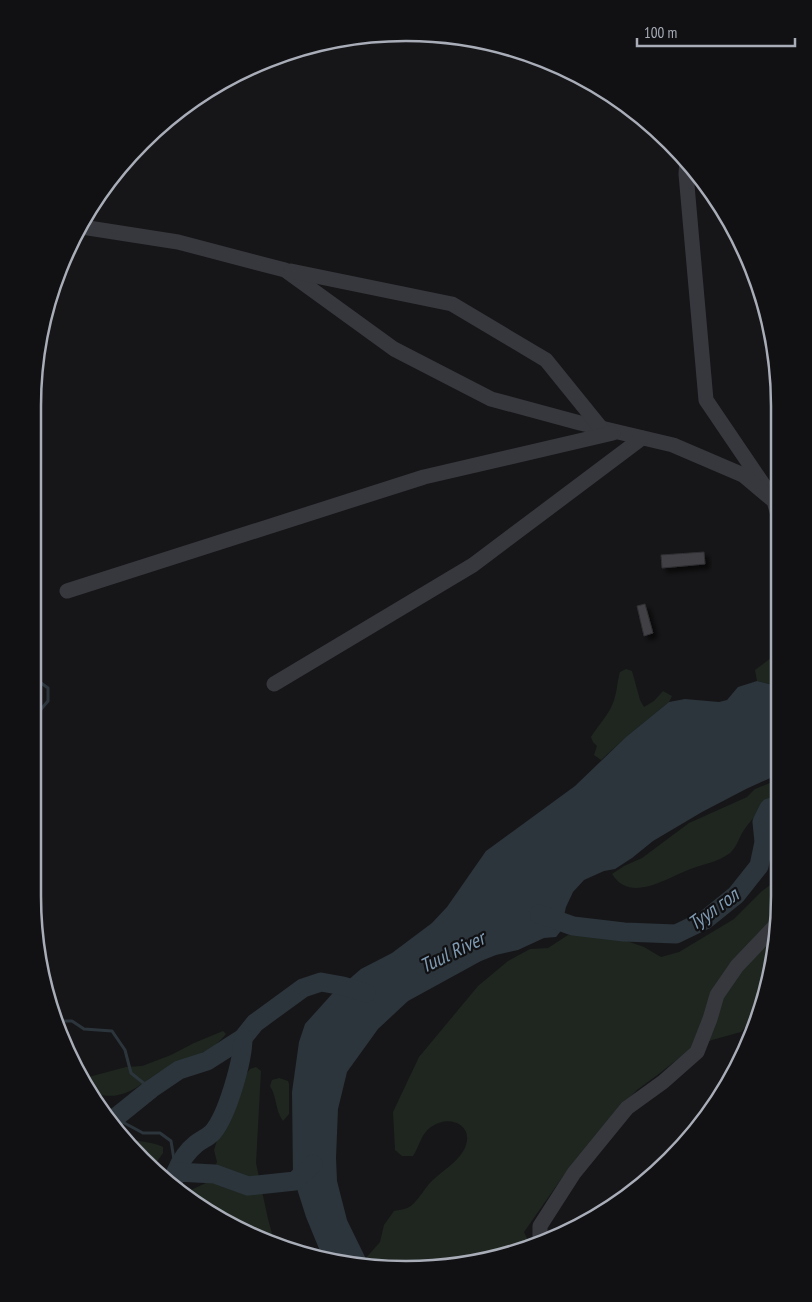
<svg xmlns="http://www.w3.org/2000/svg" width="812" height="1302" viewBox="0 0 812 1302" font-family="'PT Sans Narrow',sans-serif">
  <defs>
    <filter id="shadow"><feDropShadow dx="4.5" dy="4.5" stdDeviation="2.5" flood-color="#0009"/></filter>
  </defs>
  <rect width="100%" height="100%" fill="#161618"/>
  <!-- green -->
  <g fill="#1e261f">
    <polygon points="776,654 778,654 777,686 757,681 755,670"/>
    <path d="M626,669L632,671L640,700L644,707L654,701L663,691L672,696L669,702L626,737L601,760L594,755L597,746L593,742L591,737C598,726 609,714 613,703C617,694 617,682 620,672Z"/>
    <path d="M777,780V799C763,806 753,817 744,830C739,837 737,847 730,853C717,863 702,864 688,870C665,879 630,903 612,874L624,866L642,858L689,823L747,797L755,789Z"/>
    <path d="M777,880L776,944L761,1002L756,1006L747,1025L741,1032L712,1040L692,1048L660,1073L637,1090L605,1124L571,1165L524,1232L531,1247L526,1250L406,1269L368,1263L366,1258L380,1242L384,1225L394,1211C399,1210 408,1209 412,1205C418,1200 423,1191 429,1184C440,1172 461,1161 466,1145C473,1124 448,1114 431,1127C421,1134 420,1145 413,1156H402L395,1150L393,1112L419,1057L478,986L508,961L530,949L548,948L568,935L621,939L644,947L661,957L679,952L734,919L762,891Z"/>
    <path d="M223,1031L226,1034C209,1055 184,1059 162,1071C146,1079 137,1091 118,1095C111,1097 102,1095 94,1094L85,1078L126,1067L142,1066L171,1055L194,1043Z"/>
    <polygon points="256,1067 261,1071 256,1163 268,1219 275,1244 186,1196 193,1189 208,1182 217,1162 214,1150 219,1134 232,1106 234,1093 239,1083 250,1069"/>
    <path d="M279,1078L288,1081L289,1084V1114L283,1121C275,1110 277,1097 270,1086L272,1080Z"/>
    <path d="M126,1139C135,1140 156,1143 163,1147V1153L153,1167Z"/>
  </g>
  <!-- water -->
  <polygon fill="#2c353c" points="757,681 777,686 777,775 746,789 702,812 653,841 632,858 615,869 604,871 584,880 573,892 566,907 560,932 556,937 544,938 518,950 496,955 481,961 408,1001 378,1029 347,1072 338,1109 336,1158 337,1181 347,1220 368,1263 322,1256 306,1217 293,1176 292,1092 299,1042 305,1024 332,994 361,969 392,953 432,923 447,907 486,851 575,786 626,737 669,702 685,699 719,702 727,700 738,687"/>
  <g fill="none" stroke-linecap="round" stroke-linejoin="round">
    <!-- stream -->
    <g stroke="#2c353c" stroke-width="3">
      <polyline points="761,295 760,305 768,317"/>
      <polyline points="33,748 37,732 37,714 48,701 48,688 34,678"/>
      <polyline points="33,797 37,795 40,778 33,768"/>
      <polyline points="47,984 58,1021 72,1021 84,1029 112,1031 125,1050 131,1073 151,1089"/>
      <polyline points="105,1115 115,1118 143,1133 160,1133 171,1141 176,1172"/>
    </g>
    <!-- river -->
    <g stroke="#2c353c" stroke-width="19">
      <polyline points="539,914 573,926 624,932 676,934 705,920 736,895 759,866 764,842 762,822 769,808 777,806"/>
      <polyline points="115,1118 151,1089 179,1070 207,1061 243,1038 255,1023 303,988 321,982 343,986 366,993"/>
      <path d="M176,1172C181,1160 186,1152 196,1144C201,1140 208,1137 212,1133C227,1117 243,1060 243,1038"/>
      <polyline points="172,1186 176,1172 215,1174 248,1186 295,1181 313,1164"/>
    </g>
  </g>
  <!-- building -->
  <g fill="#404145" stroke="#303034" filter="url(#shadow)">
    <polygon points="704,552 705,564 662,568 661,555"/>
    <polygon points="645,604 653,633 644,636 637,606"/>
  </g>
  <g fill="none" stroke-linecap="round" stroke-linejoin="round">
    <!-- minor -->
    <g stroke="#37383d" stroke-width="15">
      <polyline points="687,160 686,174 706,400 765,487"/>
      <polyline points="82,227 178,242 285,270 394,349 491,399 580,423 673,445 743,475 774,501 778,515"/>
      <polyline points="291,271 452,304 546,360 601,428"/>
      <polyline points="67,591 424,477 613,433"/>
      <polyline points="274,684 473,565 642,438"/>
      <polyline points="540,1242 540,1226 574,1173 627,1108 663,1082 697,1052 710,1019 717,995 737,966 776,925"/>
    </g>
  </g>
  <g text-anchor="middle" stroke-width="4.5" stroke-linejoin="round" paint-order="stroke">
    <!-- water labels -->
    <g font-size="20" font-style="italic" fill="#7f9bb3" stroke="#111113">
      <text transform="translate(713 909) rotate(-36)" y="7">Туул гол</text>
      <text transform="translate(452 952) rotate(-26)" y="7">Tuul River</text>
    </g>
  </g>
  <!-- crop -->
  <path d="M0 0H812V1302H0ZM406 41H406A365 365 0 0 1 771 406V896A365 365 0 0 1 406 1261H406A365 365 0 0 1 41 896V406A365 365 0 0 1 406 41Z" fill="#111113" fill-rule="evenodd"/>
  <path fill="none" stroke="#a8adb8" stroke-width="2.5" d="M406 41H406A365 365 0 0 1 771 406V896A365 365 0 0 1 406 1261H406A365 365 0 0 1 41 896V406A365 365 0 0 1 406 41Z"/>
  <!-- scale -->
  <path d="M637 38v8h158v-8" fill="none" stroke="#a8adb8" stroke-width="2.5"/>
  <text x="644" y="38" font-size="15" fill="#a8adb8" stroke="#111113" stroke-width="4" paint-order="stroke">100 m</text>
</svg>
